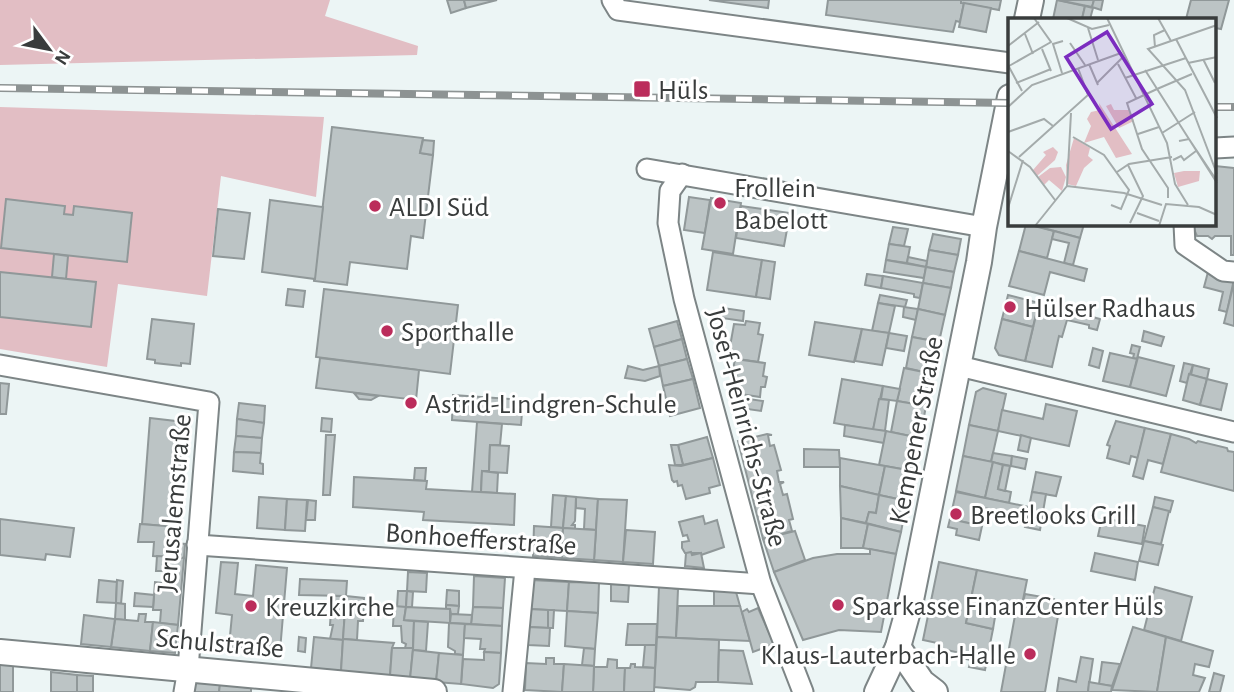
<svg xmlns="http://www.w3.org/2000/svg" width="1234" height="692" viewBox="0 0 1234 692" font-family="'Alegreya Sans',sans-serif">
  <rect width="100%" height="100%" fill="#ecf5f5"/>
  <!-- green -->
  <g fill="#e2bec4">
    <polygon points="0,0 330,0 325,16 418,46 417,55 0,65"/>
    <polygon points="0,107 324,117 316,197 221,176 207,296 118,284 107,367 0,349"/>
  </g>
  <!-- building -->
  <g fill="#bcc4c5" stroke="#909899" stroke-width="2">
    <polygon points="447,0 464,0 466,8 451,13"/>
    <polygon points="464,0 497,0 466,8"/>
    <polygon points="709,0 769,0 768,8"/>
    <polygon points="828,0 961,0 961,3 964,3 960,22 956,21 953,32 826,15"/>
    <polygon points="961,0 1001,0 999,10 961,3"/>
    <polygon points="1057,0 1085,6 1082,19 1053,19"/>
    <polygon points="1058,0 1094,0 1092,7"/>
    <polygon points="1094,0 1103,0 1101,10 1092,7"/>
    <polygon points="1191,0 1229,0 1221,29 1215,28 1215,19 1186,19"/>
    <polygon points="964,3 991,8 986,32 959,27"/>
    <polygon points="1085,6 1093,8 1090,19 1082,19"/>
    <polygon points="332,127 423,138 420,153 433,155 423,238 411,236 407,269 350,262 347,285 314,281"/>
    <polygon points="423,140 434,141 433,155 420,153"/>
    <polygon points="1215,166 1234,168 1234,255 1231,255 1231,236 1215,236 1212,239 1208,236 1197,236 1193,227 1197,224 1215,224"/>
    <polygon points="689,197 710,200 705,233 684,230"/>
    <polygon points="711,198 741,203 733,254 702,249"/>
    <polygon points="6,199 65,206 64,214 73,215 74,206 132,213 127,262 1,248"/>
    <polygon points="270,200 323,207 315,279 262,272"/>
    <polygon points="741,206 790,213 784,246 736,238"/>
    <polygon points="218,209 250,213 244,259 213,256"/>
    <polygon points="1026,224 1054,231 1047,258 1019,251"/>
    <polygon points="1029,224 1084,224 1080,238"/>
    <polygon points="893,227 908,229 904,246 889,244"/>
    <polygon points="1054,231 1080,238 1073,265 1064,263 1069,243 1052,239"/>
    <polygon points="933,234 961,239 958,255 929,250"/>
    <polygon points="889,244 910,247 907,263 886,260"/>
    <polygon points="929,250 958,255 954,272 926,267"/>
    <polygon points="1019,251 1087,269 1084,281 1050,272 1044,295 1009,286"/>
    <polygon points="713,252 762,260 756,297 707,290"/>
    <polygon points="54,254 68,256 66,279 52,277"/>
    <polygon points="908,257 927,261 926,267 907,263"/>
    <polygon points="762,260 775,262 770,299 756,297"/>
    <polygon points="886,260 926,267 924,278 884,272"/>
    <polygon points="926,267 954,272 951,288 923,283"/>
    <polygon points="0,272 96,282 91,327 0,317"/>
    <polygon points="1208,272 1234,279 1227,312 1219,310 1223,292 1204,287"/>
    <polygon points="867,274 883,276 881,288 865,285"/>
    <polygon points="883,276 923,283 920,298 914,297 914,294 881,288"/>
    <polygon points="923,283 951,288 945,315 918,309"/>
    <polygon points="1234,283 1234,326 1224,323"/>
    <polygon points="288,289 305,291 303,307 286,305"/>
    <polygon points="324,289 458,305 450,374 316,357"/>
    <polygon points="880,295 907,300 905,307 878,303"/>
    <polygon points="1008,295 1039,303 1033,327 1002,319"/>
    <polygon points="878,303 895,306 889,333 872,331"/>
    <polygon points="1039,303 1100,319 1097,330 1089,328 1089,325 1067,320 1062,337 1059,336 1052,367 1025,361"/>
    <polygon points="904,307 918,309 916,320 903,317"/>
    <polygon points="723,308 744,311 743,321 722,318"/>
    <polygon points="918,309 945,315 939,342 912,337"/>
    <polygon points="152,319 194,324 190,364 181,363 181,366 155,363 155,360 147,359"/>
    <polygon points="1002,319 1033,327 1025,361 999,355 995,348"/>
    <polygon points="677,321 682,339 654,347 649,329"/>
    <polygon points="746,321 760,323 758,334 763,335 758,362 725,357 727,341 731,341 734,324 745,325"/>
    <polygon points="815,322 862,329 854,362 809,355"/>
    <polygon points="862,329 889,333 882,365 855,361"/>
    <polygon points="1144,331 1164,337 1161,346 1142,341"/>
    <polygon points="889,333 907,336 904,351 886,348"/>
    <polygon points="912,337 939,342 933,374 906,368"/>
    <polygon points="682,339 687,359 659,366 654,347"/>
    <polygon points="1132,345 1140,347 1137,359 1133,358 1134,354 1130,353"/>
    <polygon points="1093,348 1103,351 1099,368 1089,365"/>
    <polygon points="1110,353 1137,359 1130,387 1103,381"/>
    <polygon points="1138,357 1174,366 1166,396 1130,387"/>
    <polygon points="320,358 419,370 416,400 316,388"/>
    <polygon points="687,359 693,379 663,386 659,366"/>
    <polygon points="735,359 765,363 763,376 767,377 765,387 761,387 760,397 734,393 737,376 732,375"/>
    <polygon points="1184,363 1193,365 1187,383 1180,381"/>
    <polygon points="1193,365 1209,369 1207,379 1191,375"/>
    <polygon points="628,366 643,370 659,366 660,376 645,381 625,378"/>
    <polygon points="904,368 933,374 926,406 897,401"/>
    <polygon points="1189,374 1207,379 1200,405 1183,400"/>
    <polygon points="693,379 700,408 670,416 663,386"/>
    <polygon points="842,379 883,386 873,430 834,423"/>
    <polygon points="1207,379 1227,384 1221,410 1200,405"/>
    <polygon points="0,383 9,384 6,414 0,414"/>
    <polygon points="883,386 900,389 897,401 881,399"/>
    <polygon points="983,388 1006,394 998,431 969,425 976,392"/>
    <polygon points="354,393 378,396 371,400 359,399"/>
    <polygon points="453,395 523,400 521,425 452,420"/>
    <polygon points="742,398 763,401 761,411 740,408"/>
    <polygon points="879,399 889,400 885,431 873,430"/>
    <polygon points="897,401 926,406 920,438 891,432"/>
    <polygon points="239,403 265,406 264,423 237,419"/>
    <polygon points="1046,404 1077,411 1069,446 998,431 1002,410 1043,419"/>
    <polygon points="150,418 184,422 175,527 142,524"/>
    <polygon points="322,418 332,419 331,432 321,431"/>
    <polygon points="237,419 264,423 262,438 236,436"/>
    <polygon points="1116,421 1145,428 1138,458 1131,456 1129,464 1107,458 1110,446 1107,445"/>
    <polygon points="477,422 502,424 500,445 490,445 489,471 482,471 481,492 472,492"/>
    <polygon points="845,425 886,431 884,443 844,436"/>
    <polygon points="969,425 998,431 991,462 963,456"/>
    <polygon points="1145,428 1171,434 1163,464 1148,460 1143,479 1133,476"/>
    <polygon points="886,431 920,438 913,471 879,465"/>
    <polygon points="767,434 772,435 768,435 770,446 774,445 781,470 777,471 779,482 784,482 780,484 783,495 787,494 793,519 789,520 792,531 763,539 738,441"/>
    <polygon points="1171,434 1189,439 1196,443 1198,441 1227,448 1228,451 1234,452 1234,491 1161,472"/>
    <polygon points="326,435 335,435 330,495 323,495"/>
    <polygon points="1021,435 1031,438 1028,452 1018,450"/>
    <polygon points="236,436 262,438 261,453 234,452"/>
    <polygon points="707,437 713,458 683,465 678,445"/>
    <polygon points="490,445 509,446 507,473 489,472"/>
    <polygon points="671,445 678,445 683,465 675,465"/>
    <polygon points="804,449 839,450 840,467 804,467"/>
    <polygon points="234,452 261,453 260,463 263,464 263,474 233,471"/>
    <polygon points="993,453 1012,456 1011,466 991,462"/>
    <polygon points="963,456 993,462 985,498 956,491"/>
    <polygon points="1012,456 1027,459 1025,469 1011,466"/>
    <polygon points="713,458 720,485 709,488 710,493 686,499 682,485 678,486 677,481 674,482 672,480 669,465 681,466"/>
    <polygon points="840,458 885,466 879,495 840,486"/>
    <polygon points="993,462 1003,465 998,489 1011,492 1009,503 985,498"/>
    <polygon points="1003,465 1010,466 1005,491 998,489"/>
    <polygon points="885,466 913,471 907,501 879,495"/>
    <polygon points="415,468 426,468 425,481 414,480"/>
    <polygon points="482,471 498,473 497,493 481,492"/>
    <polygon points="1036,472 1061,477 1056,496 1032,492"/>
    <polygon points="354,477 427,481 426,489 515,494 514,525 423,520 424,512 353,507"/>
    <polygon points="840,486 879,495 876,513 869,512 866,523 841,518"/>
    <polygon points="956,492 1029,507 1026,522 988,514 989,509 984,508 982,526 950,519"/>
    <polygon points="1032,492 1046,494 1040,530 1025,527"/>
    <polygon points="553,495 566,496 563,528 551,527"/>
    <polygon points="879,495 907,501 901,532 866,523 869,512 876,513"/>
    <polygon points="566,496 576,497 575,521 572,525 575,525 575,529 563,528"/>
    <polygon points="259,497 287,499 285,530 257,528"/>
    <polygon points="576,497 598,499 596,530 584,529 585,509 576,508"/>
    <polygon points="1155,497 1173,501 1170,512 1153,507"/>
    <polygon points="287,499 307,500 305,531 285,530"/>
    <polygon points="598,499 627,500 623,562 594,560"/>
    <polygon points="308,500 316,501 315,520 306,520"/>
    <polygon points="1153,507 1169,511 1161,544 1144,541"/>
    <polygon points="703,516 705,524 717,520 724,547 701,555 701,553 685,553 682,548 682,542 689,541 687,535 683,536 679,522"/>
    <polygon points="841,518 868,524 863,548 841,548"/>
    <polygon points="1102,518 1145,526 1142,544 1098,536"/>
    <polygon points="0,519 74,528 70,557 46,554 45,560 0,555"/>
    <polygon points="950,519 982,526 979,540 956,535 957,529 948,527"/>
    <polygon points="140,524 178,527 176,543 185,544 184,558 153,556 154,542 138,542"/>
    <polygon points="868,524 901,532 896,554 863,548"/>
    <polygon points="534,526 563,528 562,558 533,556"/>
    <polygon points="563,528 596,530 594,560 562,558"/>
    <polygon points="626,530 655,532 653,564 623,562"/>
    <polygon points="795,531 805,560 774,572 763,539"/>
    <polygon points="1144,541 1163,545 1158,565 1139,561"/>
    <polygon points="870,549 896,554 881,632 839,630 803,640 774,572 813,558 837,554 870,554"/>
    <polygon points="691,552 692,555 701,553 704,568 685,566 686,553"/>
    <polygon points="1095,553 1138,562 1135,580 1091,571"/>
    <polygon points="157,556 184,558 178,625 160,623 161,610 153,610 155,582 163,583 163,571 156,571"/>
    <polygon points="221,562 238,563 235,594 253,596 256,565 287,568 280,651 229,646 232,615 216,613"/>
    <polygon points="939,562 977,570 966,623 993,629 985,670 969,667 971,660 956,657 956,652 942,649 942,644 923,640"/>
    <polygon points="977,570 1027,580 1021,610 997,605 993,629 966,623"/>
    <polygon points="408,572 427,573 426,592 407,591"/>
    <polygon points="474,576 505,578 503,608 473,607"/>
    <polygon points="300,579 347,581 346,596 299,595"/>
    <polygon points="99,580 117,582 116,603 97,602"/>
    <polygon points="117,580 123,581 121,604 116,603"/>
    <polygon points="531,580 569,582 567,611 529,609"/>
    <polygon points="569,582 599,583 598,613 567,611"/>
    <polygon points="611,584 629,585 628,602 611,601"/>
    <polygon points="659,586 678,589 676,638 657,637"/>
    <polygon points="1155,587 1192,597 1181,641 1144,630"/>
    <polygon points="447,590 459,591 459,606 446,605"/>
    <polygon points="714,590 736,592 740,606 714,606"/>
    <polygon points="398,591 407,591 406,607 397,607"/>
    <polygon points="407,591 413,592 412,607 406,607"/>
    <polygon points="135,593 154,595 153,607 134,606"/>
    <polygon points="1025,594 1054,599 1051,614 1058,616 1045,692 1001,692 1016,610 1021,610"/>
    <polygon points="332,596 346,596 343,640 330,639 333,625 330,625"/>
    <polygon points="346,596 364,598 363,621 358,621 357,640 343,639"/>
    <polygon points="116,603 125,604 125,620 115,619"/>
    <polygon points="446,605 459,606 458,614 451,614 450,609 446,609"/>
    <polygon points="394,606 406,607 404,620 414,621 413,648 405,648 406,644 402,642 401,626 393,626"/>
    <polygon points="678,606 740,606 750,641 676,638"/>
    <polygon points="406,607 450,609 450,623 404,620"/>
    <polygon points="473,607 503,608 502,626 471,624"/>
    <polygon points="758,608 774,644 753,652 742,612 747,609 749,612"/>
    <polygon points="529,609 548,610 548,628 528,627"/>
    <polygon points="548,610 554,610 553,628 548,628"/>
    <polygon points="567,611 598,613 595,649 565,646"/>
    <polygon points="139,614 146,614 145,622 153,622 150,651 111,647 115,619 138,621"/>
    <polygon points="451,614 472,615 471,624 450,623"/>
    <polygon points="84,615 115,619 111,647 81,644"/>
    <polygon points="414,621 428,622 426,651 413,650"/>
    <polygon points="153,622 178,625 175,653 150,651"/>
    <polygon points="449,623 465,624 463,655 455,654 455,651 448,647"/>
    <polygon points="465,624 502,626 501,653 484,652 485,649 480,649 481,639 464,638"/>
    <polygon points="628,624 657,624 656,645 626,645"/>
    <polygon points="528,627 550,628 549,646 528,645"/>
    <polygon points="1133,627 1166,637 1157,692 1112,690"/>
    <polygon points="299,637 306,638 305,652 298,651"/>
    <polygon points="314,637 343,640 341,671 311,668"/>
    <polygon points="657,637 719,640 718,682 696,682 695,687 690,690 654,687"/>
    <polygon points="1166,637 1213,651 1209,667 1195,664 1193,675 1205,678 1199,692 1157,692"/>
    <polygon points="343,639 394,643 392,648 390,676 341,671"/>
    <polygon points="645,645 656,645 655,668 643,667"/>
    <polygon points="392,648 413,648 410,679 390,676"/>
    <polygon points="584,648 595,649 594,666 582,665"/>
    <polygon points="413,650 439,653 436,682 410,679"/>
    <polygon points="719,650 743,651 752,684 718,682"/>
    <polygon points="484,652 501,653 499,684 493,688 461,684 463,659 484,660"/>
    <polygon points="439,653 463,655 461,684 436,682"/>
    <polygon points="1081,657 1093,659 1088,692 1057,692 1059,678 1076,682"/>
    <polygon points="546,658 554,658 554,664 564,664 562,692 525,690 526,663 546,664"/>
    <polygon points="608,659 617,660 617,668 625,668 624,692 593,692 594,667 607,667"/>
    <polygon points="0,660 13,662 13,692 0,692"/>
    <polygon points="1102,662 1120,664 1112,686 1099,684"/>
    <polygon points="564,664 594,666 593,692 562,692"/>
    <polygon points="631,664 635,664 635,667 655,668 654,692 624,692 625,668 630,668"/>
    <polygon points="51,672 77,675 77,692 51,692"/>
    <polygon points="1214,673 1224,676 1220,692 1209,692"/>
    <polygon points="77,675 93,676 93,692 77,692"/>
    <polygon points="195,681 220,684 219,692 193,692"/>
    <polygon points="1089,682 1112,686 1111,692 1088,692"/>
    <polygon points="220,684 251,688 251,692 219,692"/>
  </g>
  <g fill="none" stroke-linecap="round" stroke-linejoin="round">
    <!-- minor casing -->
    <g stroke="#7d8586" stroke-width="23">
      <g id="minor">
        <polyline points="612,0 618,10 1010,63"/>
        <polyline points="1215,148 1234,147"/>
        <polyline points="647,169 984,227"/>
        <polyline points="682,174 670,191 668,223 684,299 761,584 803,692"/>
        <polyline points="1184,224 1185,245 1223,271 1234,272"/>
        <polyline points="0,365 209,402 188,669 184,692"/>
        <polyline points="959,366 1234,432"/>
        <polyline points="197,545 761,584"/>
        <polyline points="513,692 525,569"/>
      </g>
    </g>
    <!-- tertiary casing -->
    <g stroke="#7d8586" stroke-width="28">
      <g id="tertiary">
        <polyline points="1027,19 1031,0"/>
        <polyline points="898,647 922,682 935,692"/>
        <polyline points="0,652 434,692"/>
        <polyline points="877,692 898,647 911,600 979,262 984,227 1010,97"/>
      </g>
    </g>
    <!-- minor -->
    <use href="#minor" stroke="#fff" stroke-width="19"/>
    <!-- tertiary -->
    <use href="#tertiary" stroke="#fff" stroke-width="24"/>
    <!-- rail casing -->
    <g stroke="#8d9393" stroke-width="8">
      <g id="rail">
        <polyline points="0,88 1010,103"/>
        <polyline points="1215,107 1234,107"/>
      </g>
    </g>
    <!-- rail -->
    <use href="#rail" stroke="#fff" stroke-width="5" stroke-dasharray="16" stroke-linecap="butt"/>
  </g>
  <!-- markers -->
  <g fill="#bb2c5b" stroke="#fff" stroke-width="2.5">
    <rect x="633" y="80" width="18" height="18" rx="3.5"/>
    <circle cx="720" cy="203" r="7"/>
    <circle cx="375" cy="206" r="7"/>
    <circle cx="1010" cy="307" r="7"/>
    <circle cx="387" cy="331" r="7"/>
    <circle cx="411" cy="403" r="7"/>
    <circle cx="956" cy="514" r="7"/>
    <circle cx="838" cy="605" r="7"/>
    <circle cx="251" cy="606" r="7"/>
    <circle cx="1030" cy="654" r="7"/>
  </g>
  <g text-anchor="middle" stroke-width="6" stroke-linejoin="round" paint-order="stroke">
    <!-- poi labels -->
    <g font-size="28" fill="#393c3c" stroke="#fff" text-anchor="start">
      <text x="658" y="99">Hüls</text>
      <text x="734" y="197">Frollein<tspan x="734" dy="32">Babelott</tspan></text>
      <text x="389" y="216">ALDI Süd</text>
      <text x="1024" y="317">Hülser Radhaus</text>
      <text x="401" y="341">Sporthalle</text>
      <text x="425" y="413">Astrid-Lindgren-Schule</text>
      <text x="970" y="524">Breetlooks Grill</text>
      <text x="852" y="615">Sparkasse FinanzCenter Hüls</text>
      <text x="265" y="616">Kreuzkirche</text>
      <text x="1016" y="664" text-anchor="end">Klaus-Lauterbach-Halle</text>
    </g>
    <!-- street labels -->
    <g font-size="28" fill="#393c3c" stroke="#fff">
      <text transform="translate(748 427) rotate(75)" y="10">Josef-Heinrichs-Straße</text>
      <text transform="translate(915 430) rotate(-79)" y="10">Kempener Straße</text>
      <text transform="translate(173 503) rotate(-85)" y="10">Jerusalemstraße</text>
      <text transform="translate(481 538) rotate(4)" y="10">Bonhoefferstraße</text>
      <text transform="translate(220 642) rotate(5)" y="10">Schulstraße</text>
    </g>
  </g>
  <!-- overview -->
  <g transform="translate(1008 18)">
    <rect width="208" height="208" fill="#ecf5f5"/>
    <path d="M91,85L124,136L108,140L96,119L76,125L83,108L79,101L83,94L92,92ZM103,86L106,92H121L126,103L111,110L98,88ZM66,120L82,130L80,138L85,142L76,150L68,168L59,166L58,147ZM45,129L50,134L47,142L29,158L25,152L38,137L35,134ZM53,149L58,159L54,173L41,162L36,167L30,159L42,150ZM176,153H192L191,163L170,169L166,155Z" fill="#e2bec4"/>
    <path fill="none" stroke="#a4abab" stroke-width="2" d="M59,0L84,11L101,7M99,0L159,125L167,166L180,187M150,0L163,23M209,7L140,31L177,72L209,156M80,10L90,42M17,16L25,36M168,21L209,100M62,25L77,47M0,28L31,4M147,29L146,17L157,12M34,31L43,53M195,41L207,65M180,45L209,39M81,46L90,67M110,46L128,80M0,47L14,73M1,48L43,24L26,0M137,52L209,165M54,55L45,26L55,23M117,60L178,40M8,65L43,51M89,65L115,39M149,71L119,85L134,131L160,170V180M149,71L184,56M0,89L24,67L113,35M0,114L36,101L45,108M154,115L187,94M130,116L151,109M65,119L96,137L121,172L113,191L103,187M171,123L181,121L209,163M0,133L22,149L47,182M11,139L80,77L70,50M165,142L173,138L176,142L188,133M120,147L135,178L122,205M109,154L121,146L164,139M59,168L116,175L154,187M0,190L15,142M129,195L151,203M27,208L59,168L63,95M151,208L158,186L191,189L209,197"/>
    <path fill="#7b2cbf" fill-opacity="0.15" stroke="#7b2cbf" stroke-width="3.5" d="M99,14L144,86L103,111L58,39Z"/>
    <rect width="208" height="208" fill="none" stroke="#393c3c" stroke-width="3.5"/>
  </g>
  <!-- north arrow -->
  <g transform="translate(49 49) rotate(122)" stroke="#ffffff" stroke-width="5" paint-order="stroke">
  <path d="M0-5L12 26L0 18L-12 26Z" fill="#393c3c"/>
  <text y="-10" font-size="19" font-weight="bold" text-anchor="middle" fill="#393c3c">N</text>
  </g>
</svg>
